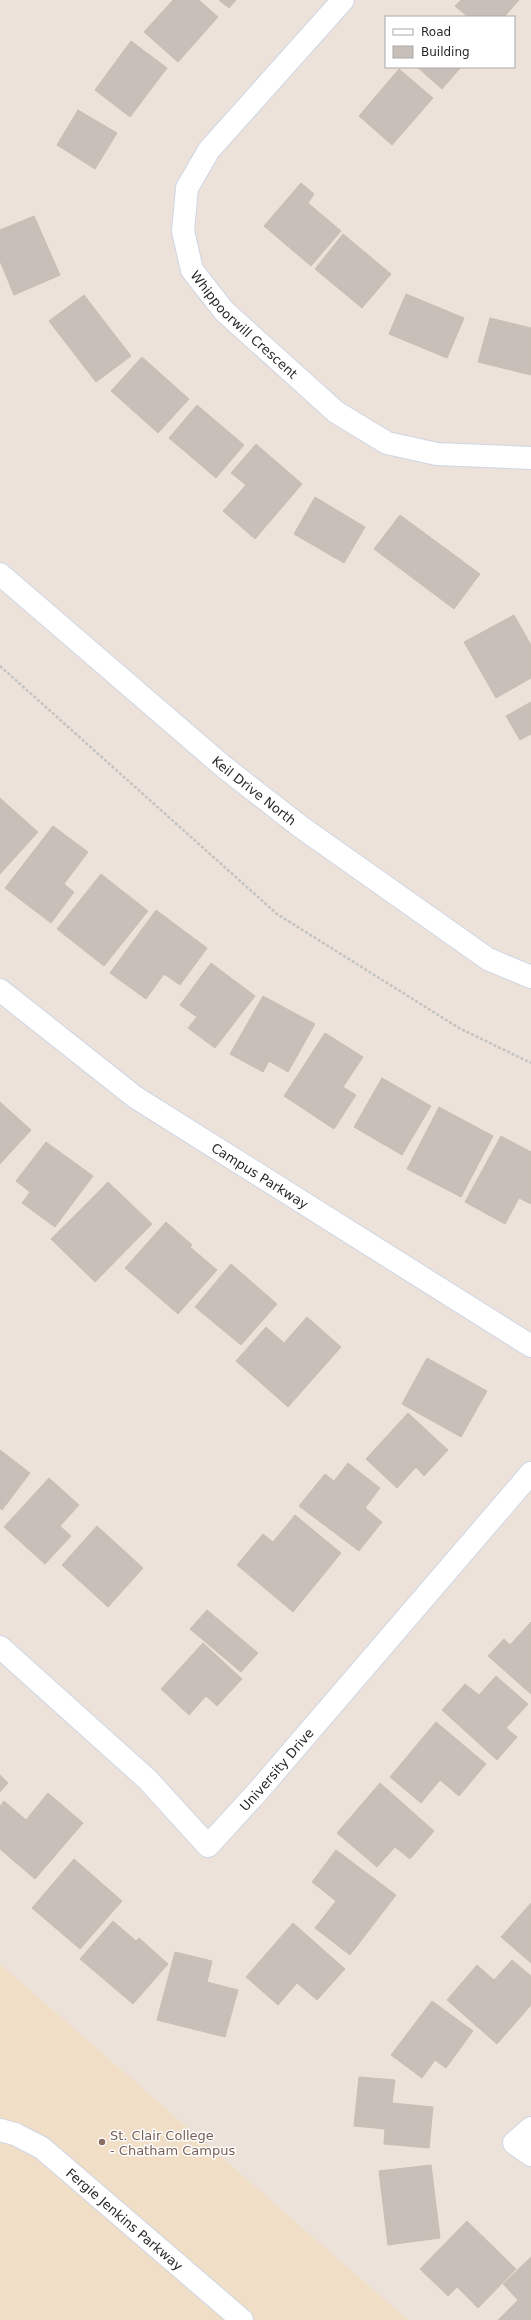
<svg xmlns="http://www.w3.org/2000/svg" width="531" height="2320" viewBox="0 0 531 2320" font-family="'DejaVu Sans',sans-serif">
  <rect width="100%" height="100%" fill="#ede2d9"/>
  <!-- education -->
  <polygon fill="#f0dec6" points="0,1964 408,2320 0,2320"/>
  <!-- building -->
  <g fill="#c8bfb9" stroke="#c8beb2">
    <polygon points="173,0 199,0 218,17 178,62 144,32"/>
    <polygon points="219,0 236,0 229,8"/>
    <polygon points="461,0 519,0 504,17 468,17 455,6"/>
    <polygon points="131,41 167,68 130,117 95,90"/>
    <polygon points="417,67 461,67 442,89"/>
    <polygon points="399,69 433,98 392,145 359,116"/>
    <polygon points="78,110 117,133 95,169 57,145"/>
    <polygon points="301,183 314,194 308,203 341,231 311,266 264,226"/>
    <polygon points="34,216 60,275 14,295 0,261 0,230"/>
    <polygon points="343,234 391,274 362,308 315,269"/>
    <polygon points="406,294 464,318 447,358 389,334"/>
    <polygon points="84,295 131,356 96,382 49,321"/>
    <polygon points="490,318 531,328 531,375 478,362"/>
    <polygon points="142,357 189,399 158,433 111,391"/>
    <polygon points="197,405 244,445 216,478 169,438"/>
    <polygon points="256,444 302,484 255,539 223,511 246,485 231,473"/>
    <polygon points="315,497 365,527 344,563 294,534"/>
    <polygon points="400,515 480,574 454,609 374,549"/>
    <polygon points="514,615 531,645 531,678 496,698 464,642"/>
    <polygon points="531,702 531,734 520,740 506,716"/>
    <polygon points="0,798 38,832 0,874"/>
    <polygon points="53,826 88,852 64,884 74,892 51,923 5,888"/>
    <polygon points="101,874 148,911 104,966 57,929"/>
    <polygon points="156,910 207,948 180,985 164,974 146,999 110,973"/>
    <polygon points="211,963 255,996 215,1048 188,1028 197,1017 180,1005"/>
    <polygon points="263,996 315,1024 288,1072 269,1061 263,1072 230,1054"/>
    <polygon points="325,1033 363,1057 343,1087 356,1095 334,1129 284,1096"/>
    <polygon points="382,1078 431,1106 402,1155 354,1127"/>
    <polygon points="0,1102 31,1130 0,1164"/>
    <polygon points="439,1107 493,1136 461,1197 407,1169"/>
    <polygon points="501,1136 531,1152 531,1204 519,1198 505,1224 465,1202"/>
    <polygon points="46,1142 93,1176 55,1227 22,1203 30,1192 16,1181"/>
    <polygon points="108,1182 152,1224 95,1282 51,1239"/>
    <polygon points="166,1222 192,1245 190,1247 217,1270 178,1314 125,1268"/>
    <polygon points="231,1264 277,1304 241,1345 195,1307"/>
    <polygon points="307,1317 341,1347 288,1407 236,1361 266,1327 284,1343"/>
    <polygon points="427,1358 487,1391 461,1437 402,1404"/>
    <polygon points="408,1413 448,1450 424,1476 416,1467 397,1488 366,1459"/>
    <polygon points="0,1450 30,1473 2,1510 0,1508"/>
    <polygon points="348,1463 380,1488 365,1508 382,1522 359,1551 299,1506 325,1474 334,1481"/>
    <polygon points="49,1478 79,1505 60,1526 71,1536 45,1564 4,1527"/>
    <polygon points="295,1515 341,1553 293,1612 237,1565 263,1534 273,1542"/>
    <polygon points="97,1526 143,1568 108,1607 62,1565"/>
    <polygon points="207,1610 258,1653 241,1672 190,1629"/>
    <polygon points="531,1622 531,1694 488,1656 504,1639 510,1645"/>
    <polygon points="203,1643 242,1679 217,1706 206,1696 189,1715 161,1689"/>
    <polygon points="496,1676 528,1704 506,1728 517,1737 497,1760 442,1710 465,1684 479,1695"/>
    <polygon points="436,1722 486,1764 459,1796 440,1780 421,1803 390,1777"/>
    <polygon points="0,1775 8,1783 0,1792"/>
    <polygon points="380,1783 434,1831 410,1859 395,1847 377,1867 337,1833"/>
    <polygon points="48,1793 83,1823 35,1879 0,1849 0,1806 4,1801 26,1820"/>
    <polygon points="336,1850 396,1895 350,1955 315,1928 336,1901 312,1882"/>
    <polygon points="74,1859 122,1901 80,1949 32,1908"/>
    <polygon points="531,1903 531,1963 501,1937"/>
    <polygon points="113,1921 136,1941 139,1938 168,1964 133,2004 80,1959"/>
    <polygon points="293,1923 345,1969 317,2000 297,1983 278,2005 246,1977"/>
    <polygon points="175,1952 212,1961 207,1982 238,1990 225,2037 157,2020"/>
    <polygon points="512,1960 531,1976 531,2005 497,2044 447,2000 477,1965 494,1980"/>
    <polygon points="432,2001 473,2031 446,2068 435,2060 422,2078 391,2055"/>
    <polygon points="359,2077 395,2080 392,2103 433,2107 429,2148 384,2144 385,2129 354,2126"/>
    <polygon points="431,2165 440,2238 388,2245 379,2171"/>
    <polygon points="467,2221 516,2269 478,2308 457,2287 448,2296 420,2269"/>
    <polygon points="531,2257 531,2320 498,2320 518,2300 503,2284"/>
  </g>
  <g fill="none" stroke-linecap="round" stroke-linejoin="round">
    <!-- minor casing -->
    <g stroke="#ced5e4" stroke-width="24">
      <g id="minor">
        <path id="s1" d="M343,0L209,150L187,188L183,231L192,270L224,311L336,412L387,443L437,454L531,458"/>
        <path id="s2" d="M0,990L135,1097L531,1346"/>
        <path id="s3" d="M0,1647L148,1780L208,1846L260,1789L531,1473"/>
        <polyline points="531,2128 514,2143 531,2155"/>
        <path id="s4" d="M0,2130L15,2134L42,2148L242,2320"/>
      </g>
    </g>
    <!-- tertiary casing -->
    <g stroke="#ced5e4" stroke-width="24">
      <g id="tertiary">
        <path id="s5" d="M0,574L224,767L301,827L488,959L531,977"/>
      </g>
    </g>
    <!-- path -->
    <polyline stroke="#c3c3c3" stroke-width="2.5" stroke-dasharray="3 2" stroke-linecap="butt" points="0,666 277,914 459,1028 531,1063"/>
    <!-- minor -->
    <use href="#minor" stroke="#fff" stroke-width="22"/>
    <!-- tertiary -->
    <use href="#tertiary" stroke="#fff" stroke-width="22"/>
  </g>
  <!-- markers -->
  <circle fill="#8d6e63" stroke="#fff" stroke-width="1.5" cx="102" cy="2142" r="4"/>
  <g text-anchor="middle" stroke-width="3" stroke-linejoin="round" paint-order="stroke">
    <!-- street labels -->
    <g font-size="13" fill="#292929" stroke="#fff">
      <text dy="5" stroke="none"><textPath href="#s1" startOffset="404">Whippoorwill Crescent</textPath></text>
      <text dy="5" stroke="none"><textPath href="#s5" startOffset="334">Keil Drive North</textPath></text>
      <text dy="5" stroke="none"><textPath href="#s2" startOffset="320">Campus Parkway</textPath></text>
      <text dy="5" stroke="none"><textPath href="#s3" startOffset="391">University Drive</textPath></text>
      <text dy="5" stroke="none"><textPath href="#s4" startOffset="155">Fergie Jenkins Parkway</textPath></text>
    </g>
    <!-- education labels -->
    <g font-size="13" fill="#785e54" stroke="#fff" text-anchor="start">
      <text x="110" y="2140">St. Clair College<tspan x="110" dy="15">- Chatham Campus</tspan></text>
    </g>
  </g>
  <!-- legend -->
  <rect x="385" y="16" width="130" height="52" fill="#ffffff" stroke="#a9a9a9"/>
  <rect x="393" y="29" width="20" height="6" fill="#ffffff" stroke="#a9a9a9"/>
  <text x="421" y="36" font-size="12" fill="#292929">Road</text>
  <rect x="393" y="46" width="20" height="12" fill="#c8bfb9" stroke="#a9a9a9"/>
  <text x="421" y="56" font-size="12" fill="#292929">Building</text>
</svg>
